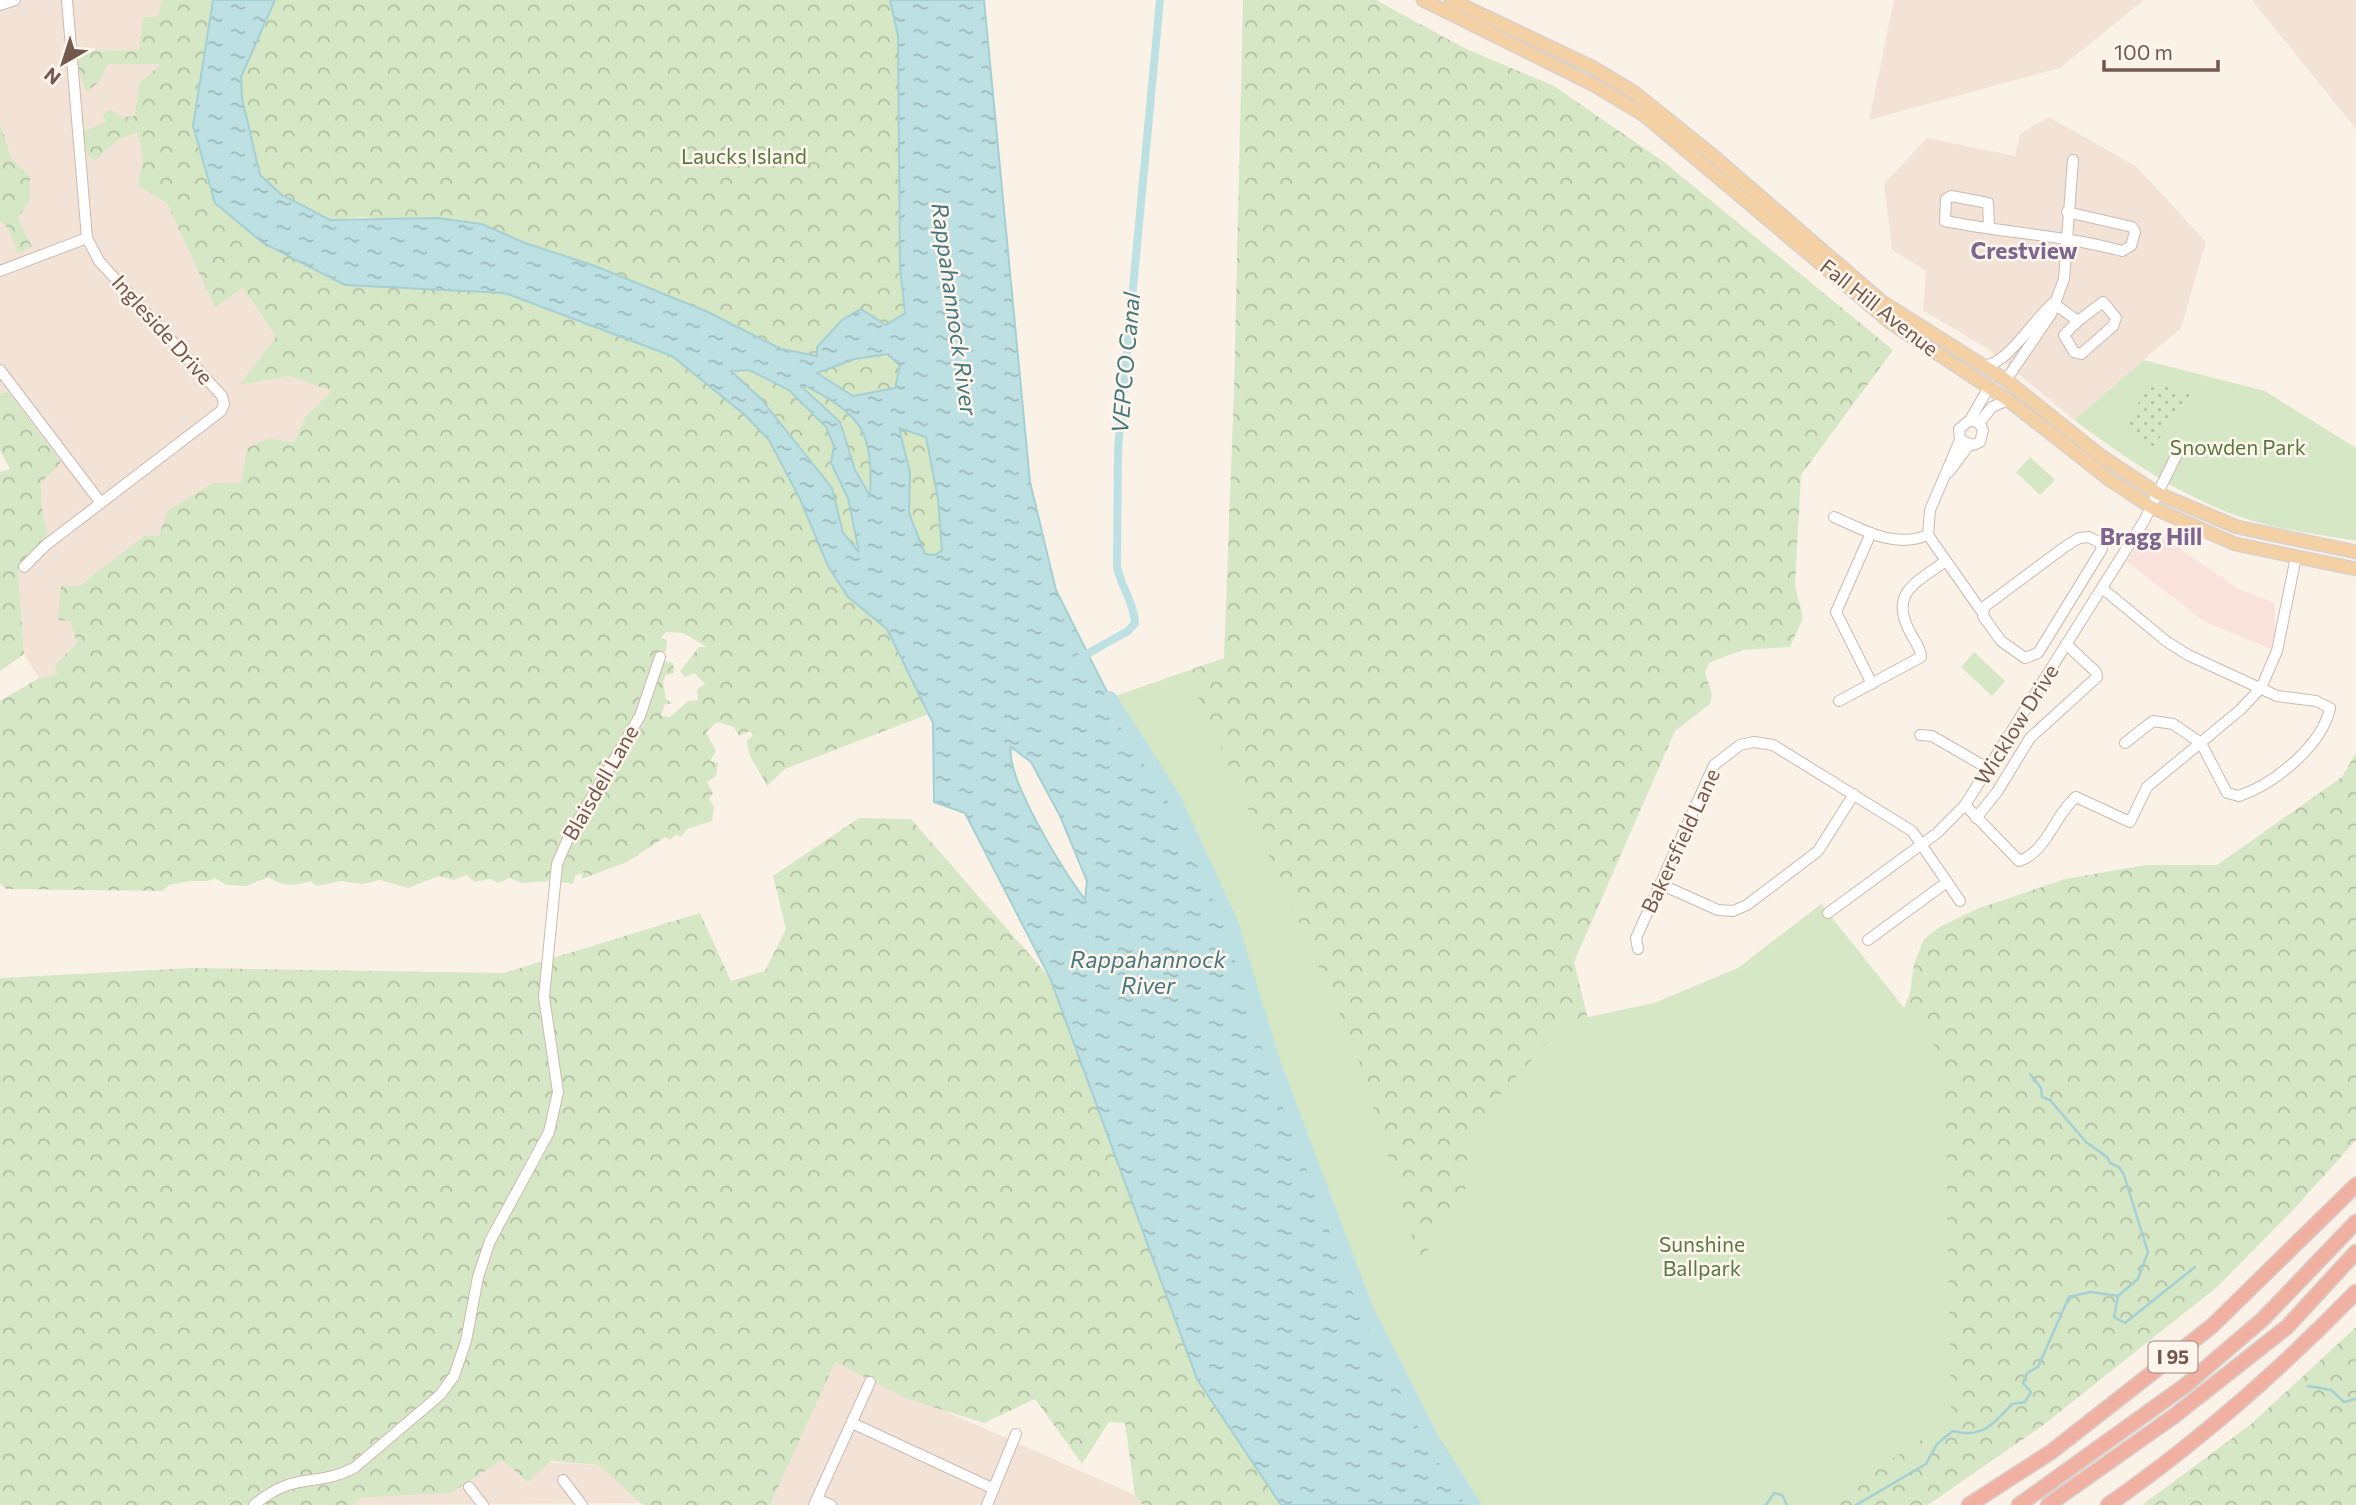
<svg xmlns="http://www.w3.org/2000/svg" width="2356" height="1505" viewBox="0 0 2356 1505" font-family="Commissioner,sans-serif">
  <defs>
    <pattern id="forest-crowns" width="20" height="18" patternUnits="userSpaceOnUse" patternTransform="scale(1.75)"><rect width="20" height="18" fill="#d6e7c6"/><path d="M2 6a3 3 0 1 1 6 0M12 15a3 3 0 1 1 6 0" fill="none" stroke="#b2bea3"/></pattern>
    <pattern id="garden-dots" width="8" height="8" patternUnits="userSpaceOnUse" patternTransform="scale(1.75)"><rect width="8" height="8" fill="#d6e7c6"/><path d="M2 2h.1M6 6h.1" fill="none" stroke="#b2bea3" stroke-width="1.8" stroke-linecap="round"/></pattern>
    <pattern id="water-ripples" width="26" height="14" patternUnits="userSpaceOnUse" patternTransform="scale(1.75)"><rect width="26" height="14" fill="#bde0e3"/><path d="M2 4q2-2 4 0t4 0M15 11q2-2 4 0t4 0" fill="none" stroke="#9eb8ba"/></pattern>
  </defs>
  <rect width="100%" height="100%" fill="#fbf2e7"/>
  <!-- residential -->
  <g fill="#f2e3d6">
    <polygon points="0,0 162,0 157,17 143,17 139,50 79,51 99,82 108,64 162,64 138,84 135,116 122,117 102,125 95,161 118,140 137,132 143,160 137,185 167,204 215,308 243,288 276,337 240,385 290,376 333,391 306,416 294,442 269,438 242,483 213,483 169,510 159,536 145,535 79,586 70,621 77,643 55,664 58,674 39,678 24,654 18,570 48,535 42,509 41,483 9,392 0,393 0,221 7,227 18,252 18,218 30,200 30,176 11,158 0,122"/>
    <polygon points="1894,0 2144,0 2060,68 1869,120"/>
    <polygon points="2253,0 2356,0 2356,129 2255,4"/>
    <polygon points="2049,117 2137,167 2206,242 2181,328 2074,420 1988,349 1923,310 1926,271 1892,250 1884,184 1927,138 2015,156 2020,134"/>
    <polygon points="834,1362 1135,1495 1143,1505 770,1505"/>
    <polygon points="502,1460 599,1465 644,1503 353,1505 360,1498 451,1493"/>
  </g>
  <!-- commercial -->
  <polygon fill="#fae3dc" points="2148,527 2239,589 2275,603 2275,631 2271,649 2205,622 2127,562"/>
  <!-- forest -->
  <g fill="url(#forest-crowns)">
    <path d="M162,0H213L193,126L215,203L263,243L345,285L505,293L672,356L745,415L769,440L800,499L828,566L848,597L887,629L929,714L785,769L767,786C759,768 747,759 747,740L753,736L750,731L739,736L734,727L717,722L706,732L716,751L710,761L718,763L716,776L707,782L713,793L709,799L714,807L712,821L687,829L681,837L676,835L670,840L665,837L627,862L581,879L584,872L575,876L573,884L559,882L558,865L563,851L640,719L660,660L673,663L674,673L666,675L663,681L666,699L673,704H665L661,716L670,717L688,701L698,700L697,689L705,684L694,673L685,677L680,671L699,647H707L683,633L666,632L661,638L667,640L666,651L659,655L639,716L562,843L549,881L522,883L509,878L498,883L490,879L474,882L467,875L454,880L439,876L408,888L380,880L362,884L341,881L317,886L310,881C295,886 281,887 269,877L246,886L226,885L215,878L208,881H190L169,885L163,891L6,889L0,883V701L39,678L57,674L55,665L77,643L70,621L58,620L61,585L79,586L145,535L159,536L168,510L213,483H241L247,448L269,438L294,442L306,416L332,391L290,376L239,385L276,337L243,288L215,308L167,204L137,185L143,160L137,132L118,140L95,161L88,155L82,132L106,122L103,115L110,109L122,117L135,116L138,84L161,64H108L99,82L86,92L78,68L79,51L139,50L143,17H157Z"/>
    <polygon points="275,0 890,0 898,36 900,268 905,313 886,325 841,320 817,347 818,356 781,349 708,312 595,266 525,243 393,220 362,217 330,220 282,195 260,175 242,98 241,77"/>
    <polygon points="1243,0 1376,0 1464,48 1554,86 1664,162 1893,350 1801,475 1795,585 1803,618 1790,647 1742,650 1709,663 1705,673 1712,694 1710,704 1675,731 1574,962 1597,1056 1908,1033 1903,1011 1910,993 1914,964 1924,939 1941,926 1977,909 2065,879 2146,865 2217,865 2342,777 2356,753 2356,1140 2294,1209 2217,1287 2042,1426 1928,1505 1474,1505 1110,698 1224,658 1234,389"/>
    <polygon points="0,122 11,158 30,176 30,200 18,218 32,247 18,253 7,227 0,221"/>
    <polygon points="888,354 900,366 895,388 853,396 816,373 855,359"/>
    <polygon points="749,370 789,390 826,427 834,446 831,463 848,498 859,553 843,533 831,488 730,371"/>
    <polygon points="806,386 850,413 868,437 871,497 855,470 840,422 802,388"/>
    <polygon points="8,392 61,462 41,483 42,509 48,535 18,570 24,654 0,671 0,472 10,469 0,450 0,393"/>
    <polygon points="899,427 926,436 938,499 942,550 935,555 925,555 909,513 910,472"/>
    <polygon points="859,818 911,819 1050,978 1197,1379 1281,1505 1143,1505 1135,1495 1125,1423 1109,1422 1082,1464 1035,1399 984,1423 908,1399 835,1362 770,1505 643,1505 599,1465 551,1461 528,1482 502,1460 451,1493 360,1498 353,1505 267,1505 259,1496 249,1505 0,1505 0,978 192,968 504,973 700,913 731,981 765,971 786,929 773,876"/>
    <polygon points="2356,1327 2356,1505 2142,1505 2250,1425"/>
  </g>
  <!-- park -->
  <g fill="#d6e7c6">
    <path d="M2144,360L2265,391L2356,448V541C2323,535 2288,531 2256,522C2189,502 2129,461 2074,420Z"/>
    <polygon points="2030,457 2055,480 2040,495 2016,472"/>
    <polygon points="1974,652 2005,681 1992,696 1961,667"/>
    <polygon points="1187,672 1356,1050 1423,1273 1430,1243 1460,1202 1466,1187 1473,1141 1486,1110 1563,1026 1588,1017 1654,1003 1738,968 1821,904 1945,1059 1951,1421 1820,1505 1474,1505 1432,1439 1366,1308 1274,1064 1230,920 1173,797 1110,698"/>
  </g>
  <!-- garden -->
  <polygon fill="url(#garden-dots)" points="2164,382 2190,395 2153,447 2120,426 2150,388"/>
  <!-- water -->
  <path fill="url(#water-ripples)" stroke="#a4d0d4" stroke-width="2" fill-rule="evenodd" d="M213,0H275L241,77L242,98L260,175L282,195L330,220L437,218L482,224L525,243L595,266L708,312L781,349L817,356V347L842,320L861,309L886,325L905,313L900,268L898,36L890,0H984L1030,482L1056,590L1110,698L1173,797L1230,920L1274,1064L1366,1308L1432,1439L1474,1505H1281L1197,1379L1050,978L965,813L934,802L933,723L887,629L848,597L828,566L800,499L769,440L745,415L672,356L505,293L345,285L263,243L215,203L193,126ZM888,354L900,366L895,388L853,396L817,373L855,359ZM749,370L789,390L826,427L834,446L831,463L848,498L859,552L843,533L832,488L761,399L731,371ZM806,386C863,416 873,432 870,496L855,470L840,422L803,388ZM899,428L926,437L938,499L942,550L935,555L925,554L909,513L910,472ZM1011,747L1031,762L1060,816L1087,881L1085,899C1065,875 1005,776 1011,747Z"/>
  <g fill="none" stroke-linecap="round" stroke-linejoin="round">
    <!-- stream -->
    <g stroke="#a4d0d4" stroke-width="2.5">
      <polyline points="2030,1074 2041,1088 2042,1097 2050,1100 2086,1142 2107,1157 2110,1163 2119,1167 2124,1175 2148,1252 2138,1279 2118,1296"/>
      <polyline points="2308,1386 2331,1390 2344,1402 2356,1399"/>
      <polyline points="1766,1505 1774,1493 1782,1495 1787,1505"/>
      <path d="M1856,1505L1926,1464L1937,1444L1953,1431C1981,1439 1994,1424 2012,1404L2025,1402L2031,1392L2023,1383L2027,1373L2038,1367L2069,1297L2090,1292L2118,1296L2114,1317L2125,1323L2195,1267"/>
    </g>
    <!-- canal -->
    <path stroke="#bde0e3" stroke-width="8" d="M1078,659L1128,631L1135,623C1134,602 1121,587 1117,567L1118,448L1160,0"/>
    <!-- river -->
    <polyline stroke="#bde0e3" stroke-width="14" points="1110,698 1173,797 1230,920 1274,1064 1366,1308 1432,1439 1474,1505"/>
    <!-- minor casing -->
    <g stroke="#ccb9ae" stroke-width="12">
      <g id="minor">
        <polyline points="0,5 15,0"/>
        <path d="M1989,227L1988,203L1951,196L1946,199L1945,221C2004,233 2064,235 2122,251L2131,246L2135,232L2132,227L2067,212"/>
        <polyline points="0,271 87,238"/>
        <polyline points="2053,303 2078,321 2103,302 2116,318 2113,326 2081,354 2074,352 2064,335 2078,321"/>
        <path d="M1983,365C2006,367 2033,320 2053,303"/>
        <polyline points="0,370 101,503"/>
        <polyline points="2006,380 2051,314 2064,279 2073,160"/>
        <polyline points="1970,420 1979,423 1983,430 1980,442 1973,445 1960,440 1959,429 1970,420 1989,387"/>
        <polyline points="1979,423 1992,407 2008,400"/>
        <polyline points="1960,440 1930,510 1928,535 1982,612"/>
        <polyline points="1949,472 1969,445"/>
        <path d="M1834,517C1864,530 1894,549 1928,535"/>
        <polyline points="1871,533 1836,612 1872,684"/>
        <polygon points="2089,537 2100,543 2102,549 2038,653 2025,658 2001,641 1983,616 1984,607 2066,546 2079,538"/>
        <polyline points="24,567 46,545 221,411 224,404 222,396 99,261 87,238 67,0"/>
        <path d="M2102,588L2166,641L2188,655L2277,696L2316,701L2330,708C2322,746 2274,784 2239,796L2227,793L2201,743L2173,724L2153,721L2125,743"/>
        <path d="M1839,701L1921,657C1921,648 1914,640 1910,632C1889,593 1916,583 1944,562"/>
        <polyline points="1920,735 1932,736 1989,769"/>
        <path d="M1965,805L2019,861C2047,852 2055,814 2076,797L2130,822L2147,787L2240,710L2261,688L2277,651L2296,557"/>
        <polyline points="1976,818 1997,792 2030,738 2097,677 2096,672 2066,644"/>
        <polyline points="1660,884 1718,910 1733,911 1747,905 1818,851 1854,794"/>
        <polyline points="1828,913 1937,833 1965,805 2144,521 2178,452"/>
        <polyline points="1868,940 1947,882"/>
        <polyline points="1638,949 1636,938 1714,765 1740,745 1754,742 1773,745 1912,831 1960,901"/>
        <polyline points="852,1423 994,1489"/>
        <polyline points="563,1480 582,1505"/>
        <polyline points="469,1487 483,1505"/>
        <polyline points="817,1499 831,1505"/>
        <path d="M254,1505C296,1470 315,1488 354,1468L440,1395L454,1376L466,1341L478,1277L490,1241L549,1132L558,1092L544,997L557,864L570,834L640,716L660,657"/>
        <polyline points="814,1505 870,1382"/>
        <polyline points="987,1505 1016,1434"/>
      </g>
    </g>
    <!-- major casing -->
    <g stroke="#d8d0cd" stroke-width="15">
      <g id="major">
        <polyline points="1423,0 1594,85 1644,115 1891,323 2008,400 2110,480 2151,507 2235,544 2356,569"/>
        <polyline points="1451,0 1592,67 1635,93 1711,154 1881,301 2006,380 2101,456 2157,493 2237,527 2356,552"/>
      </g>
    </g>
    <!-- highway casing -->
    <g stroke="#d8d0cd" stroke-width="17">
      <g id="highway">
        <polyline points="1969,1505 2051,1452 2212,1326 2356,1185"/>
        <polyline points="2019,1505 2186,1385 2263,1319 2356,1222"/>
        <polyline points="2048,1505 2174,1416 2287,1327 2356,1252"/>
        <path d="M2108,1505C2197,1443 2280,1370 2356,1292"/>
      </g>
    </g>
    <!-- minor -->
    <use href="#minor" stroke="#fff" stroke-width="10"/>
    <!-- major -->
    <use href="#major" stroke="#f4d1a5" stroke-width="12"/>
    <!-- highway -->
    <use href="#highway" stroke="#f0b1a3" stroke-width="14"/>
  </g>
  <g text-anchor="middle" stroke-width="5" stroke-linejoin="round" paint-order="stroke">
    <!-- shield labels -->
    <rect fill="#fef6ed" stroke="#9d877d" stroke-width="2" x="2148.5" y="1341.5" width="49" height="31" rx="5"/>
    <g font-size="19" font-weight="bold" fill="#73584d">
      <text x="2173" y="1364">I 95</text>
    </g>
    <!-- park labels -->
    <g font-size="21" fill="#587846" stroke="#fef6ed">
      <text x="744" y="164">Laucks Island</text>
      <text x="2238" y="455">Snowden Park</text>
      <text x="1702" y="1252">Sunshine<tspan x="1702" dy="24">Ballpark</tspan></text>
    </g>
    <!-- street labels -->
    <g font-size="21" fill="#73584d" stroke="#fef6ed">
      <text transform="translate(1879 308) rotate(38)" y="7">Fall Hill Avenue</text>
      <text transform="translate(162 330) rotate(48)" y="7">Ingleside Drive</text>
      <text transform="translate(2017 725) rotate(-58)" y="7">Wicklow Drive</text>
      <text transform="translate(601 783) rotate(-60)" y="7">Blaisdell Lane</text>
      <text transform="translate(1681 841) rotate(-65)" y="7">Bakersfield Lane</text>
    </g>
    <!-- neighbourhood labels -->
    <g font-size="23" font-weight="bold" fill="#7d658f" stroke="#fef6ed">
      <text x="2024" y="259">Crestview</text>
      <text x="2151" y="545">Bragg Hill</text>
    </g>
    <!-- water labels -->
    <g font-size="23" font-style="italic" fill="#45787e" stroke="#fef6ed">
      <text transform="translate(954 309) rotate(82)" y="8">Rappahannock River</text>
      <text transform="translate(1126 363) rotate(-85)" y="8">VEPCO Canal</text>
      <text x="1148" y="968">Rappahannock<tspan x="1148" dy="26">River</tspan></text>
    </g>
  </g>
  <!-- north arrow -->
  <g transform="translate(63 63) rotate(219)" stroke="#fef6ed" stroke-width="5" paint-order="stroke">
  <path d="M0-5L12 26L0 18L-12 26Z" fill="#73584d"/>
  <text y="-10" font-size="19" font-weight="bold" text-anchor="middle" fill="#73584d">N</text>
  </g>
  <!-- scale -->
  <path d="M2104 60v10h114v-10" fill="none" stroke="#73584d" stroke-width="3.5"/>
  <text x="2114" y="60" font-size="21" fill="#73584d" stroke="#fef6ed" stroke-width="5" paint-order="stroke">100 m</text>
</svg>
